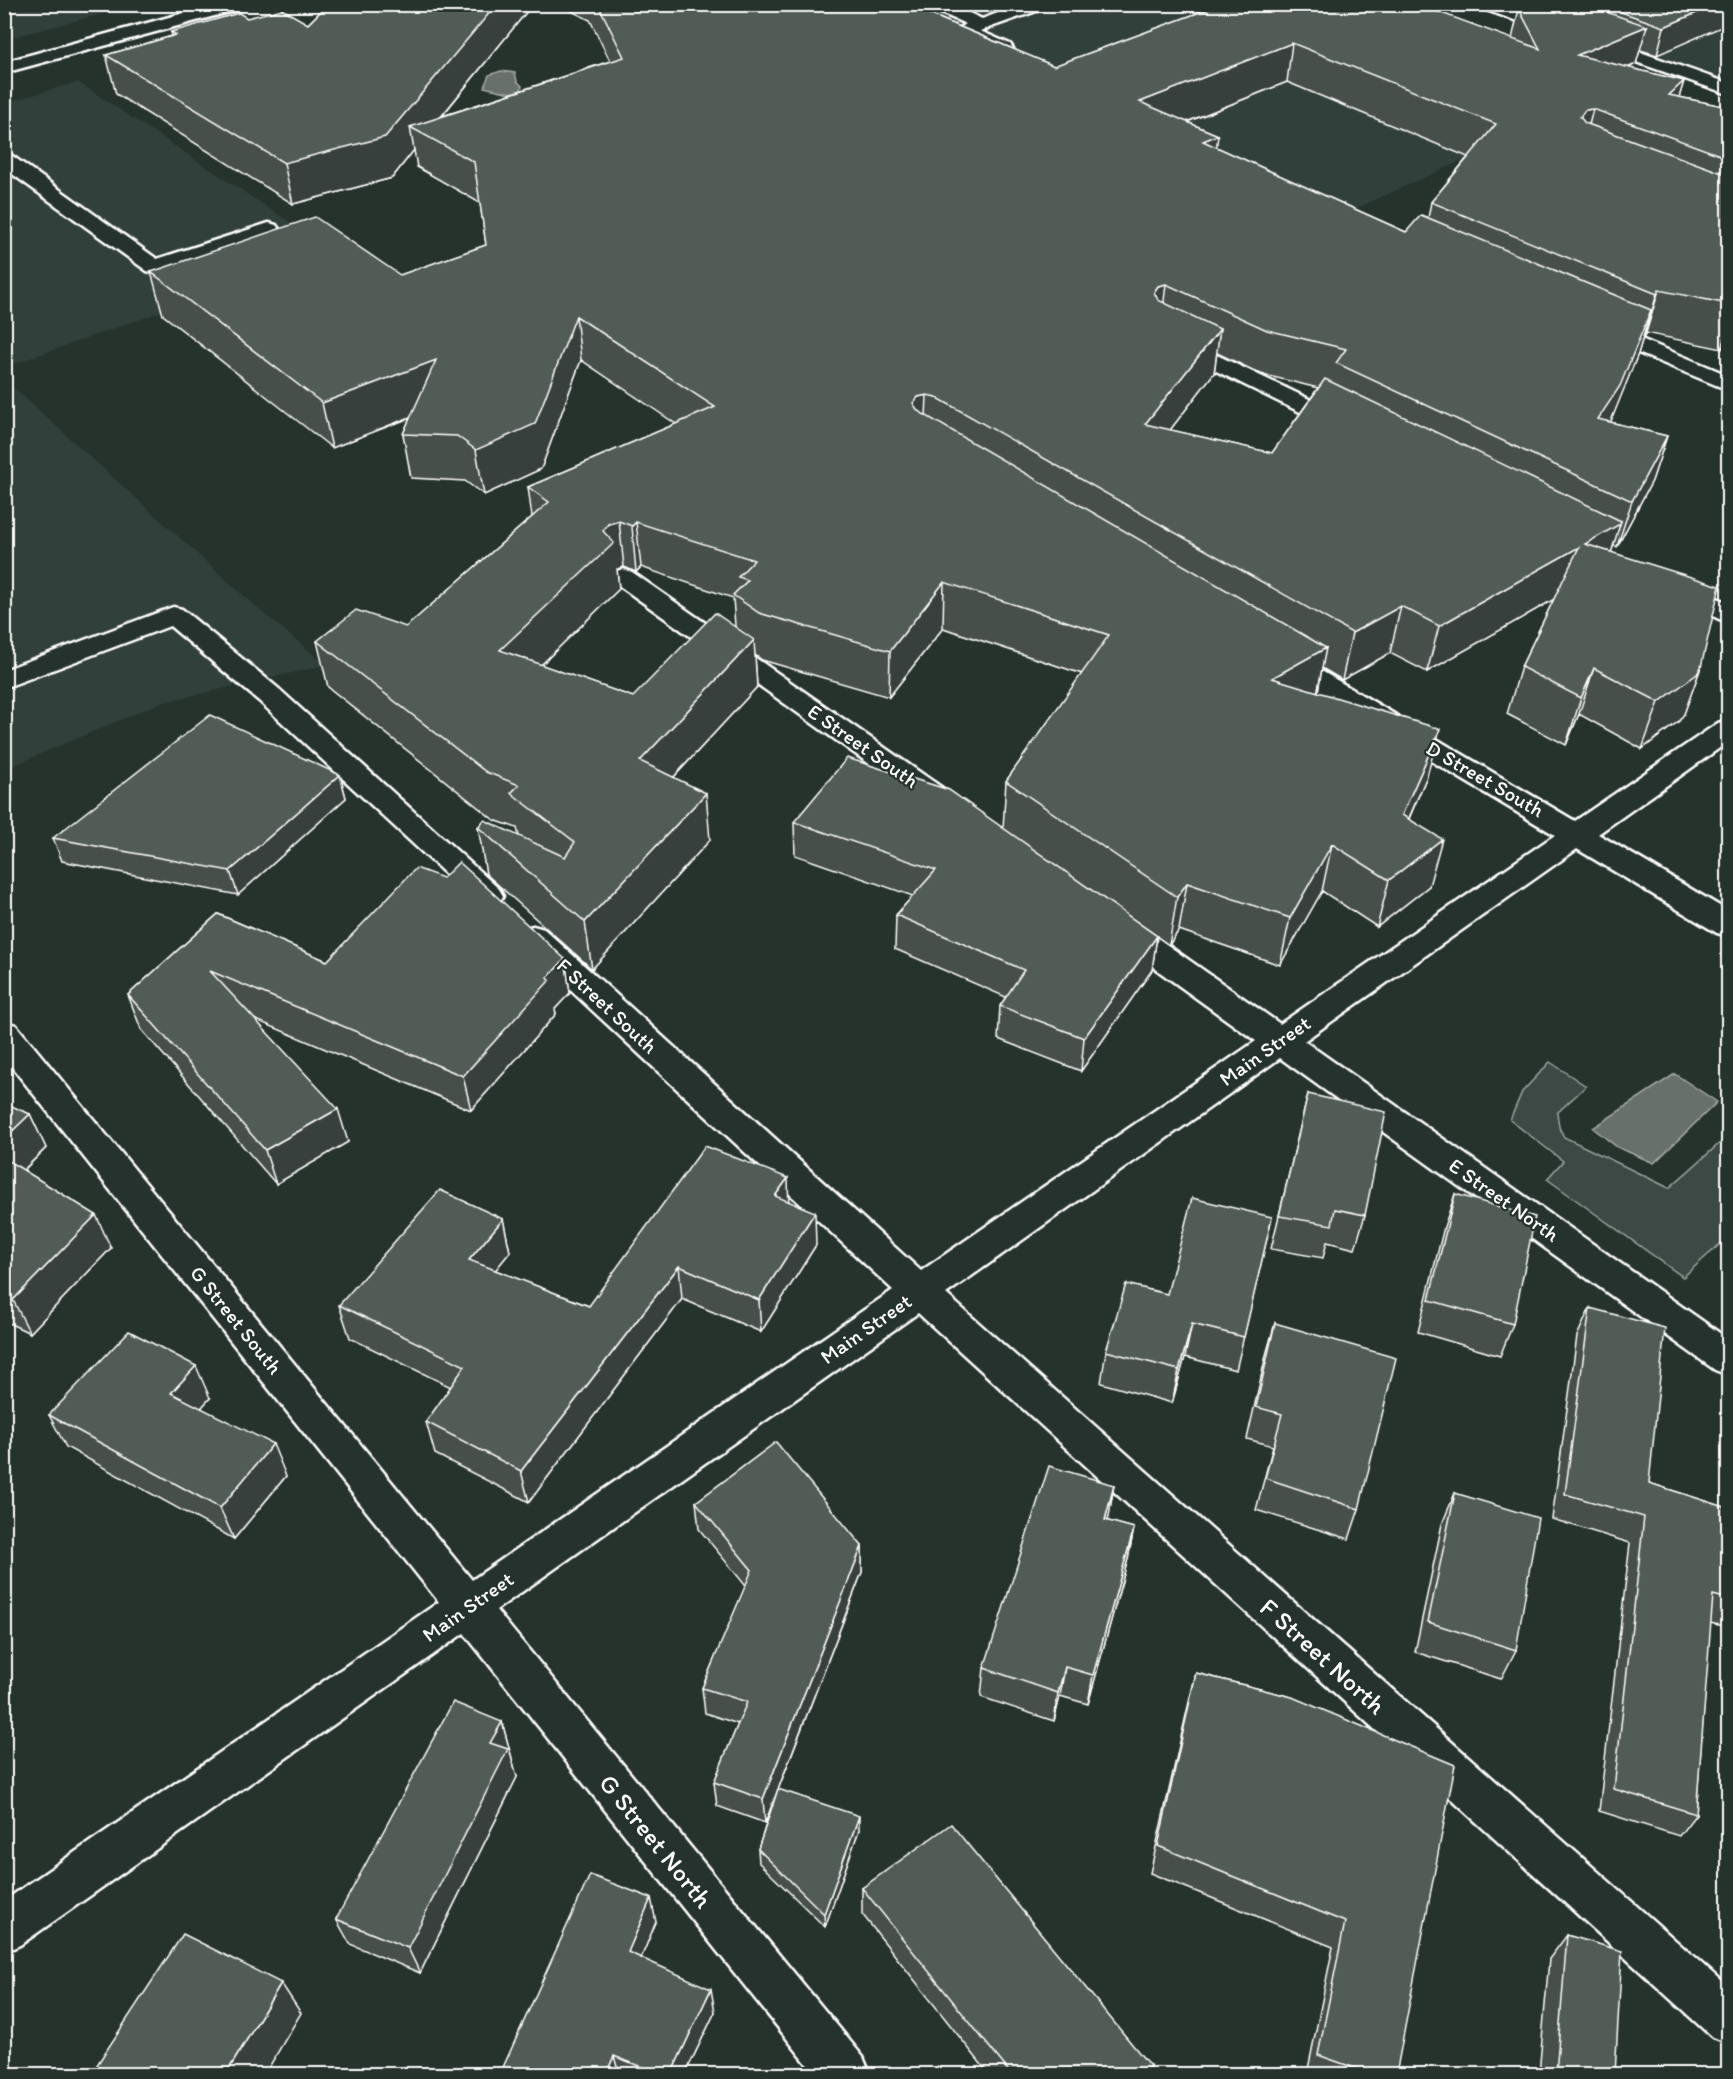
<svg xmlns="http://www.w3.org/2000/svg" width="1733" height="2079" viewBox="0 0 1733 2079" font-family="Itim,sans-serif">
  <rect width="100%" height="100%" fill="#26332d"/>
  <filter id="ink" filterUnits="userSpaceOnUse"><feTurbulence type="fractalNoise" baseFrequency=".0167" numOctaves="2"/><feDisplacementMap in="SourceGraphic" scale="12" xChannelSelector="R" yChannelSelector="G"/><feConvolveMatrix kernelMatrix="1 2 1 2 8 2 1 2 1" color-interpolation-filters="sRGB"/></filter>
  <g filter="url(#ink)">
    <!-- built -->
    <g fill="#333f3a">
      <polygon points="5,4 137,4 137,5 5,39"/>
      <polygon points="828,5 1397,5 1628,86 1330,220"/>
      <polygon points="1508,5 1728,5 1728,80 1557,23"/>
      <polygon points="78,82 333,251 5,367 5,103"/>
      <polygon points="4,379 263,613 326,665 160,703 5,769"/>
    </g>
    <!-- green -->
    <polygon fill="#3e4944" stroke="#9ea4a2" stroke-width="1.5" points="1550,1062 1586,1086 1557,1113 1559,1127 1564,1137 1669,1188 1728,1136 1728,1237 1683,1277 1547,1179 1563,1161 1510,1120 1522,1092"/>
    <!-- water -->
    <g fill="#67706c" stroke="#a4a9a7" stroke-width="1.5">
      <polygon points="501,71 515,73 517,81 522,86 521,90 510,93 484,87 489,75"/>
      <polygon points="1675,1074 1717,1102 1654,1163 1617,1147 1593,1128"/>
    </g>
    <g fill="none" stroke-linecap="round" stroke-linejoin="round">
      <!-- minor casing -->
      <g stroke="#fff" stroke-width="5">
        <g id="minor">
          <polygon points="927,4 950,4 982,19 1022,4 1047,4 1045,8 980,31 1010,44 1013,48 1010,52 1004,53 959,35 956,31 966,24 929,8"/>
          <path d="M1199,4C1212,4 1229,2 1239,13L1236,17L1211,27H1199L1196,23L1199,19L1215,13Z"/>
          <path d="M1358,4L1400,6L1441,4C1427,21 1372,20 1358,4Z"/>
          <polygon points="1478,4 1504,4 1728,83 1728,94 1480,8"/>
          <polygon points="4,153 11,155 157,259 269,223 276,225 279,229 276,233 161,271 154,273 147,271 4,168"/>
          <polygon points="1600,322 1728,375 1728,390 1592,334 1589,329 1592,324"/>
          <polygon points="1175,335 1355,421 1359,426 1355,431 1347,433 1339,431 1167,347 1164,342 1167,337"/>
          <polygon points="623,569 632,572 954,796 959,803 954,810 944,813 934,810 614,582 610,577 614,572"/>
          <polygon points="1676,579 1728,603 1728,621 1719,619 1667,593 1663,587 1667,581"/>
          <polygon points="173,607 182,609 279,689 499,889 503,896 499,903 488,907 477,903 259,701 170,626 4,688 4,670"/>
          <polygon points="1281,651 1291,653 1575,821 1718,723 1728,720 1728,742 1598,834 1728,911 1728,936 1717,933 1577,849 1304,1041 1728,1339 1728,1375 1715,1370 1280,1058 946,1294 1728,1987 1728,2043 1711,2036 918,1313 496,1610 863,2057 870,2074 815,2074 464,1633 20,1945 4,1952 4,1901 439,1602 4,1057 4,1021 16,1025 472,1580 893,1290 522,945 517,937 522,929 533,926 544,929 921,1271 1256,1041 1107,934 1102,926 1107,918 1118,915 1129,918 1280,1024 1555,835 1271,665 1267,659 1271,653"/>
        </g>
      </g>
      <!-- major casing -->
      <g stroke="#fff" stroke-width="5">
        <polygon id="major" points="217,4 246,4 244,8 4,73 4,62"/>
      </g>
      <!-- minor -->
      <use href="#minor" fill="#26332d" fill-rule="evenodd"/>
      <!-- major -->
      <use href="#major" fill="#26332d" fill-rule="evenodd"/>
    </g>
    <!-- wall -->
    <g fill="#464f4b" stroke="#fff" stroke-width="1.5" fill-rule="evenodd">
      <path d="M328,4H533L442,116L610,61L590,20L557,4H932V15L1054,66L1222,4L1512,39L1519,9L1530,4H1728L1657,55L1640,50L1636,64L1628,68L1684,81L1679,97L1728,107V337L1722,349L1646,333L1644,337H1643L1638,354L1610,422L1667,436L1652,481L1617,547L1614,545L1611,552L1701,667L1684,714L1679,721L1642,749L1579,714L1566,745L1507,714L1521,667L1554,599L1427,672L1390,653L1342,680L1322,668L1318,692L1427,776L1409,819L1429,886L1377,927L1322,891L1280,965L1179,930L1169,945L1024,843L1157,936L1152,970L1081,1071L998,1039L1000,1006L1006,997L895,949L896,915L913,896L795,855L794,822L1003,828L1006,781L1082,674L943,628L889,697L762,660L755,655L757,687L674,777L710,840L592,969L486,874L478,827L519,836L517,828L494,820L328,687L317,641L406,627L532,517L528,487L676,424L581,360L541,469L484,495L465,481L411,478L403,434L410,418L332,448L163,315L151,272L400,275L486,245L480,203L417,167L414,150L392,178L293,204L116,94L106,55L172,36L171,32L247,18L308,24ZM1287,82L1468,157L1431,202L1428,218L1406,232L1216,147L1218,135L1187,122ZM1217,353L1261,374L1318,388L1272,453L1170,430L1214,373ZM624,567L636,572L641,567L733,598L735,626L633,697L541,665L619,589L617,569Z"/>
      <polygon points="340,775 346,798 238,895 62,861 53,838"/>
      <polygon points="218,914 327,961 565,959 570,993 555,1009 556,1014 471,1110 254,1019 348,1142 276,1184 141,1029 128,995"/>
      <polygon points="1308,1094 1365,1215 1355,1249 1327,1242 1323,1258 1271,1249"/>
      <polygon points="4,1103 30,1114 46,1148 24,1170 111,1248 30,1333 4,1321"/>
      <polygon points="1455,1194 1513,1324 1500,1356 1418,1332 1444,1227"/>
      <polygon points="789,1201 816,1245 761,1332 682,1299 529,1502 435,1454 426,1422 451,1387 350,1338 339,1305 503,1219 510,1252 495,1270 589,1306"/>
      <polygon points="1272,1217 1236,1370 1185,1357 1172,1403 1101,1383 1106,1351 1167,1294"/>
      <polygon points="1590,1308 1649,1483 1728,1508 1728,1627 1710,1623 1696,1814 1679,1836 1599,1811 1630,1543 1552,1519 1577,1336"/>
      <polygon points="1275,1323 1359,1509 1349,1539 1256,1510 1273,1446 1247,1439 1266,1355"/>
      <polygon points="210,1398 201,1408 286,1476 234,1539 66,1447 49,1415"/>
      <polygon points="1114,1485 1108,1521 1134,1528 1128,1559 1088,1704 1060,1696 1054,1721 981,1697 984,1668"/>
      <polygon points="1455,1493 1516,1650 1501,1679 1415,1652 1442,1524"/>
      <polygon points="696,1502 862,1546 862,1572 778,1790 859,1830 825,1927 759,1863 758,1849 774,1799 765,1823 717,1806 714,1782 738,1724 705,1713 702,1688 746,1586 699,1529"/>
      <polygon points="1196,1673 1292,1697 1396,2074 1307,2074 1333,1947 1150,1873 1189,1702"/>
      <polygon points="502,1722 517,1777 420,1973 350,1944 336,1919"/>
      <polygon points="862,1888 1150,2066 1148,2074 989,2074 862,1914"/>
      <polygon points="656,1922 641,1958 715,2012 685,2074 500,2074"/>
      <polygon points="1567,1935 1615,2074 1539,2074 1549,1959"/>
    </g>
    <!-- shaded-wall -->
    <g fill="#39403d" stroke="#fff" stroke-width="1.5">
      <polygon points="497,4 533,4 426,135 410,127 414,150 392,178 293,204 284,163"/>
      <polygon points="889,4 932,4 932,21"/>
      <polygon points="1717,4 1728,4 1728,24 1657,55 1664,27"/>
      <polygon points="1647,26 1636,64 1567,95 1577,55"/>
      <polygon points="1292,43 1287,82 1136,142 1140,102"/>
      <polygon points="1684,81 1672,121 1669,95"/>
      <polygon points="1593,109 1583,149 1580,117 1585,110"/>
      <polygon points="1218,135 1213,175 1203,141"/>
      <polygon points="1166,284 1161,327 1154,292 1158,286"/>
      <polygon points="1659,290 1646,333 1644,337 1657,294"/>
      <polygon points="1651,310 1638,354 1607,431 1598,419"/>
      <polygon points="576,316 581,360 541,469 484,495 476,450"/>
      <polygon points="1220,329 1214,373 1140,469 1145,424"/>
      <polygon points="1728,329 1728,337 1722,349"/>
      <polygon points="436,360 443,404 332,448 322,403"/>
      <polygon points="927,395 925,440 913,403 918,397"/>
      <polygon points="1667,436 1652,481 1617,547 1632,501"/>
      <polygon points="619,521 624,567 617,569 619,589 508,697 500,650 608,524"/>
      <polygon points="1621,521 1607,566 1585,544"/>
      <polygon points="636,522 641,567 636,572 632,526"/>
      <polygon points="1579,547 1565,593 1427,672 1439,626"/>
      <polygon points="944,582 943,628 889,697 890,651"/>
      <polygon points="1401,606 1390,653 1342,680 1352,633"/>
      <polygon points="754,640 757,687 645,808 640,761"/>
      <polygon points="1326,648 1317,694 1272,678"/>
      <polygon points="1701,667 1684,714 1679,721 1642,749 1659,702"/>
      <polygon points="1594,668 1579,714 1566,745 1581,698"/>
      <polygon points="1440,729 1427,776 1390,862 1402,815"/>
      <polygon points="340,775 346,798 238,895 230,871"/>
      <polygon points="706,793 710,840 592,969 585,922"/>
      <polygon points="1442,839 1429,886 1377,927 1389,880"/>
      <polygon points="1332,844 1322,891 1280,965 1290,918"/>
      <polygon points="1187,883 1179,930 1169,945 1177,897"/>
      <polygon points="1157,936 1152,970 1081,1071 1084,1038"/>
      <polygon points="565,959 570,993 555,1009 556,1014 471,1110 463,1076 547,978"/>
      <polygon points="338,1109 348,1142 276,1184 265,1150"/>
      <polygon points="30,1114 46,1148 9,1184 4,1174 4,1139"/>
      <polygon points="788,1178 789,1211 775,1196"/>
      <polygon points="815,1212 816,1245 761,1332 759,1300"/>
      <polygon points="96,1215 111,1248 30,1333 13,1300"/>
      <polygon points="503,1219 510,1252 477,1293 469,1260"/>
      <polygon points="679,1266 682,1299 529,1502 521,1471"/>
      <polygon points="1192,1324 1185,1357 1172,1403 1179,1370"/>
      <polygon points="196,1366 210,1398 186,1425 171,1393"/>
      <polygon points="273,1444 286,1476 234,1539 220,1508"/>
      <polygon points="1114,1485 1109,1516 1099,1551 1105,1520"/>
      <polygon points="1134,1528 1128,1559 1088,1704 1093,1675"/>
      <polygon points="862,1546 862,1572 765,1823 763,1799"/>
      <polygon points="1065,1667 1060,1696 1054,1721 1058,1693"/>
      <polygon points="502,1722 517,1777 420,1973 408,1948 490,1743"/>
      <polygon points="859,1816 859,1830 825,1927 824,1914"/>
      <polygon points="651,1898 656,1922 634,1975 628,1952"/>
      <polygon points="281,1983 301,2013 265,2074 226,2074"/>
      <polygon points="711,1989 715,2012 685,2074 671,2074"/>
      <polygon points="614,2056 619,2074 606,2074"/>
      <polygon points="1150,2066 1148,2074 1142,2074"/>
    </g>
    <!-- building -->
    <g fill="#515c57" stroke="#fff" stroke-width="1.5">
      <polygon points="328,4 497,4 385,137 284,163 106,55 176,35 171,32 239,13 247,18 282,9 308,24"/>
      <polygon points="598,4 905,4 1054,66 1222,4 1417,4 1540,49 1519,9 1530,4 1583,4 1647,26 1577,55 1684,81 1669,95 1728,107 1728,158 1593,109 1585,110 1580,117 1585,123 1728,175 1728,304 1659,290 1657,294 1431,202 1496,124 1292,43 1140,102 1218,135 1203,141 1406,232 1421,215 1651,310 1620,386 1598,419 1667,436 1632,501 1336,363 1346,349 1267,330 1166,284 1158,286 1154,292 1158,300 1220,329 1145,424 1272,453 1325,379 1621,521 1620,524 1585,544 1720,586 1701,667 1697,674 1659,702 1594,668 1581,698 1521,667 1579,547 1439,626 1401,606 1352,633 936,397 927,395 918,397 913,403 918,411 1326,648 1272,678 1440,729 1402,815 1442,839 1389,880 1332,844 1290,918 1187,883 1177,897 1006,781 1109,635 944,582 890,651 759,613 733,595 748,580 738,577 754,560 636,522 632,526 619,521 608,524 603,531 614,543 500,650 633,697 715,613 754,640 640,761 706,793 585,922 478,827 484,820 565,857 575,842 511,793 519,785 486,772 317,641 356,610 406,627 549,502 528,487 715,407 576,316 535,424 476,450 457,436 403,434 436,360 322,403 151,272 315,217 400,275 486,245 474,162 410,127 624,57"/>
      <polygon points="1598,4 1717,4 1664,27"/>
      <polygon points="210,715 340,775 230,871 53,838"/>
      <polygon points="847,758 949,790 1157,936 1084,1038 1000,1006 1024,970 896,915 936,870 794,822"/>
      <polygon points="459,862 565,959 547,978 550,980 463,1076 210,971 338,1109 265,1150 128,995 218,914 327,961 416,868 443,878"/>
      <polygon points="1308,1094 1386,1112 1365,1215 1335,1209 1332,1225 1279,1216"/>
      <polygon points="4,1103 30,1114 4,1139"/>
      <polygon points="705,1146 788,1178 775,1196 815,1212 759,1300 679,1266 521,1471 426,1422 465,1366 339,1305 440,1190 503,1219 469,1260 589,1306"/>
      <polygon points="4,1158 96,1215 13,1300 4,1296"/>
      <polygon points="1455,1194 1535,1217 1513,1324 1429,1300"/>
      <polygon points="1192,1198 1272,1217 1244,1337 1192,1324 1179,1370 1106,1351 1126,1284 1167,1294"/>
      <polygon points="1590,1308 1665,1328 1649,1483 1728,1508 1728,1599 1713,1595 1696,1814 1614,1789 1644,1517 1565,1494"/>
      <polygon points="1275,1323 1396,1358 1359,1509 1265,1478 1282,1414 1256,1407"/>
      <polygon points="129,1331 196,1366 171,1393 273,1444 220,1508 49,1415"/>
      <polygon points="776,1442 862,1546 763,1799 714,1782 747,1702 702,1688 752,1570 696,1502"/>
      <polygon points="1049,1466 1114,1485 1105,1520 1134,1528 1093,1675 1065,1667 1058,1693 984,1668"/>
      <polygon points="1455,1493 1538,1518 1516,1650 1428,1622"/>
      <polygon points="1196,1673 1292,1697 1455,1765 1396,2074 1372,2074 1318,2055 1345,1922 1158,1846"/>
      <polygon points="453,1702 502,1722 490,1743 508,1749 408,1948 336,1919"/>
      <polygon points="778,1789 859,1816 824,1914 758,1849"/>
      <polygon points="951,1824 1150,2066 1142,2074 1011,2074 862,1888"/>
      <polygon points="590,1875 651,1898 628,1952 711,1989 671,2074 659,2074 614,2056 606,2074 500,2074"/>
      <polygon points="183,1934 281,1983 226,2074 91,2074"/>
      <polygon points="1567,1935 1622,1951 1615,2074 1556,2074"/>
      <polygon points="1190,2069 1209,2074 1189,2074"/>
    </g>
  </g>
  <g text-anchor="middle" stroke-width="4.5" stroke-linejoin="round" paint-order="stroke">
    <!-- street labels -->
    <g font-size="21" fill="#fff" stroke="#26332d">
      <text transform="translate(863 746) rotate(35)" y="7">E Street South</text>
      <text transform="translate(1485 779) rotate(30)" y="7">D Street South</text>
      <text transform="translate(607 1006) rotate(43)" y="7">F Street South</text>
      <text transform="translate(1265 1051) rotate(-35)" y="7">Main Street</text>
      <text transform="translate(1504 1200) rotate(35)" y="7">E Street North</text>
      <text transform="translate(236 1320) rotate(51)" y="7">G Street South</text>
      <text transform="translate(866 1329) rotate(-35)" y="7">Main Street</text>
      <text transform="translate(468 1607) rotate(-35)" y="7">Main Street</text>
    </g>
    <!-- near-street labels -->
    <g font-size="26" fill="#fff" stroke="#26332d">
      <text transform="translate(1323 1656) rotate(42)" y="9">F Street North</text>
      <text transform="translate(656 1841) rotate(51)" y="9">G Street North</text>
    </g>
  </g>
  <!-- margin -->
  <rect width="1733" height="2079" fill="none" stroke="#26332d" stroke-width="24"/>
  <rect x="12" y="12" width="1709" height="2055" fill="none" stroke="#fff" stroke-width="2" filter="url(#ink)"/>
</svg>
